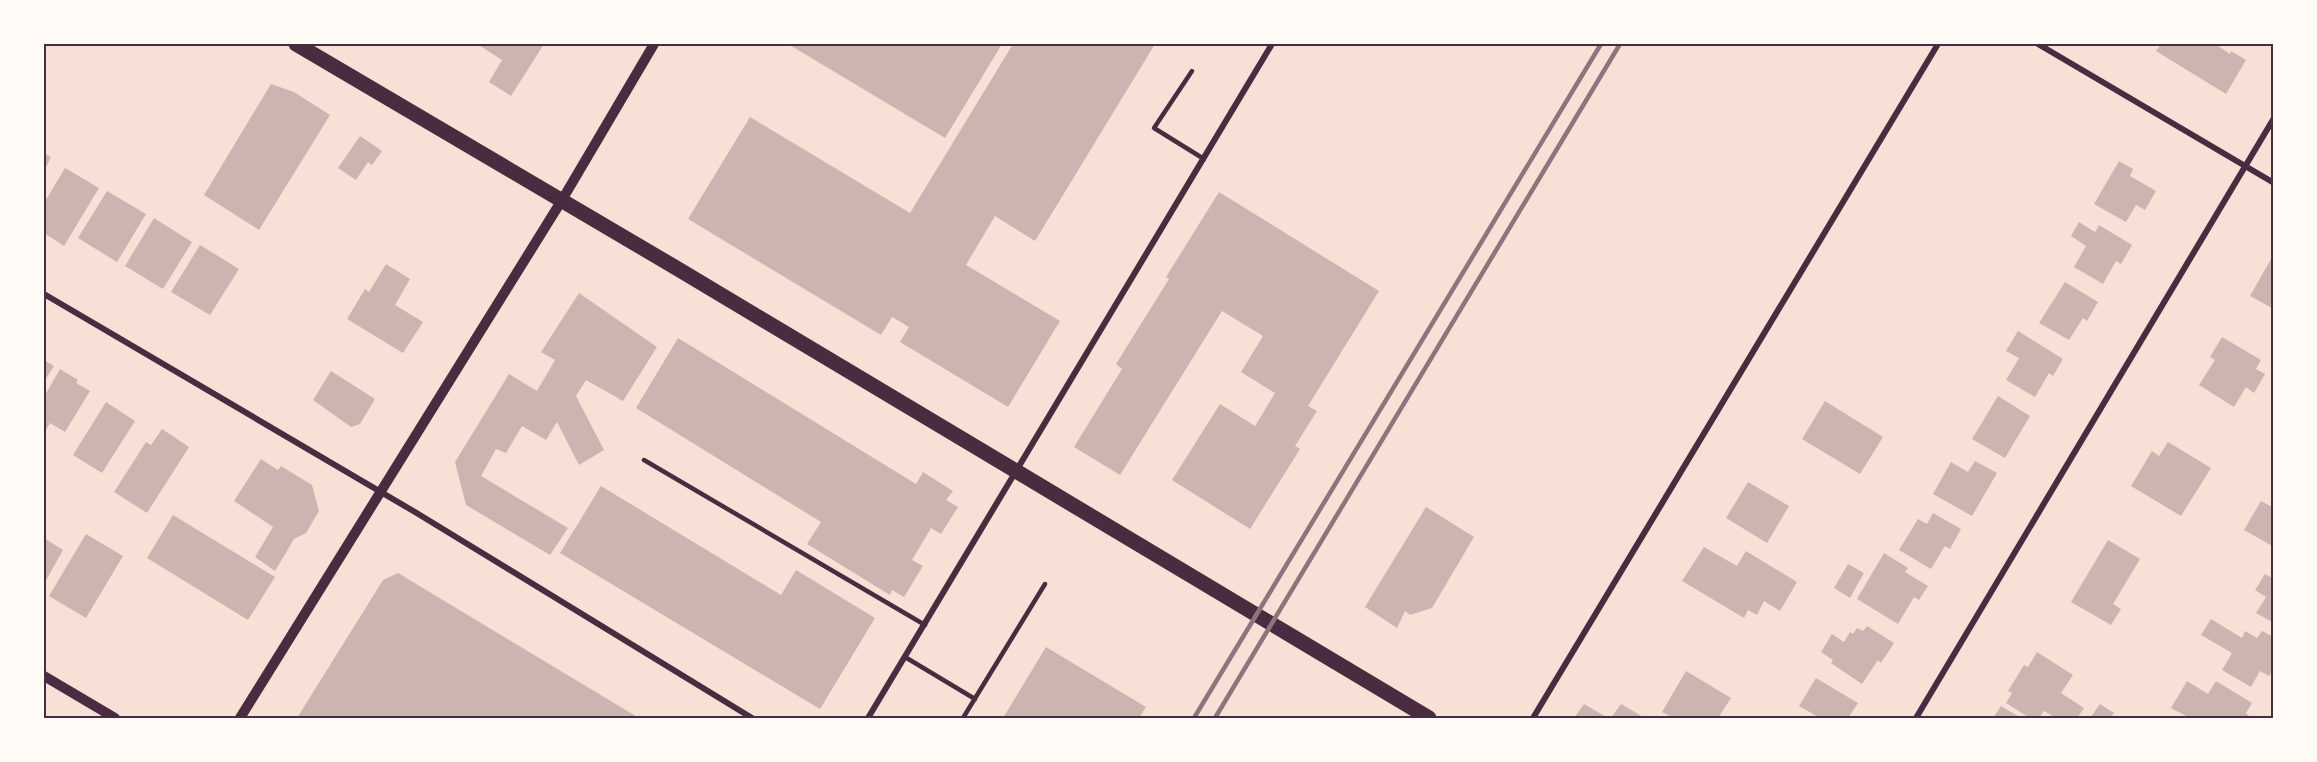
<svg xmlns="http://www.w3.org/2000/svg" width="2317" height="762" viewBox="0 0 2317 762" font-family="Manrope,sans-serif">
  <rect width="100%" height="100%" fill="#f7e1d7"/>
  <!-- building -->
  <g fill="#ccb4b1">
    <polygon points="477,44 544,44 511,96 489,82 502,60"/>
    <polygon points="788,44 1002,44 945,138"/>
    <polygon points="1013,44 1155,44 1035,241 995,216 966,265 1060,321 1008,407 900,342 909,327 892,317 881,335 688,219 750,117 910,213"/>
    <polygon points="2161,44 2219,44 2218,46 2230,54 2231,51 2246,60 2226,94 2156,51"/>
    <polygon points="271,84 294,92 330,115 259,230 204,195"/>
    <polygon points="360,136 382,151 372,165 368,162 356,180 338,168"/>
    <polygon points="44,153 51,157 44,171"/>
    <polygon points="2119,161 2133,169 2130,176 2156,191 2145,210 2136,205 2126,222 2094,204"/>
    <polygon points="65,168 99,188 64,246 44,233 44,203"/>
    <polygon points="107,191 146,214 117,262 78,238"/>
    <polygon points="1219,192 1379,291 1308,406 1317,411 1295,446 1300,449 1250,529 1172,480 1220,404 1255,426 1275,393 1241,372 1263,336 1222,311 1120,475 1074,447 1122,369 1116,364 1169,279 1166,277"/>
    <polygon points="154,218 192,242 163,289 125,266"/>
    <polygon points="2079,222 2095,232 2099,225 2132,245 2121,264 2116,261 2103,284 2074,267 2086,246 2071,236"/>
    <polygon points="200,245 239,269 210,315 171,292"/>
    <polygon points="2271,259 2274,260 2274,309 2250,296"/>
    <polygon points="386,264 410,279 395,305 423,322 403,353 347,319 365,289 369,292"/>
    <polygon points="2065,282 2098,302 2087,321 2083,318 2069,340 2039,323"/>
    <polygon points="579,293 657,347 623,401 586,380 576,396 604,450 579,465 557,422 546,440 522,426 506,453 496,449 481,476 568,528 550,555 466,505 455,462 509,374 537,391 555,360 541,352"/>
    <polygon points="2018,331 2063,359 2053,376 2049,373 2035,397 2006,380 2019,358 2006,351"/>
    <polygon points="2222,337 2261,360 2256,369 2265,374 2254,393 2246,387 2234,407 2199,385 2215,360 2210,357"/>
    <polygon points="678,338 916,484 923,472 953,491 946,500 958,507 941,534 931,528 912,560 923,566 904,597 892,590 890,595 807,544 821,522 636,408"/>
    <polygon points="44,360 54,366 44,382"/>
    <polygon points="60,369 78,380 76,383 90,391 65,432 50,423 46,430 44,428 44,397"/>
    <polygon points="331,371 375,399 360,424 351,427 313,400"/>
    <polygon points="1998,396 2030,416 2005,458 1972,439"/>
    <polygon points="1825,401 1883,437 1860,474 1802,439"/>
    <polygon points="106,402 135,421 102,473 73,455"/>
    <polygon points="162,429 189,447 147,513 114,492 146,442 151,445"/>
    <polygon points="2168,442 2211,468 2181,516 2131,486 2152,451 2159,456"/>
    <polygon points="261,459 278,470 281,466 312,485 319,511 306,533 294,539 275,571 255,557 273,527 234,501"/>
    <polygon points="1975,461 1997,473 1972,516 1933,494 1951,462 1968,472"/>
    <polygon points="1748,482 1789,506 1767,543 1726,518"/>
    <polygon points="601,486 781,595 796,570 875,618 820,709 560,553"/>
    <polygon points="2261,501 2274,508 2274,547 2244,530"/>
    <polygon points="1426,507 1474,537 1432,608 1410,615 1405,611 1397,628 1365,607"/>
    <polygon points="1933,513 1961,529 1950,549 1945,546 1931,569 1899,550 1918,519 1927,524"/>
    <polygon points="173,515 275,577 248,620 147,558"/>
    <polygon points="86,534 123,556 86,618 49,596"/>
    <polygon points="44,538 63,550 44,584"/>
    <polygon points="2108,540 2140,559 2113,604 2121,609 2111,625 2071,602"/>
    <polygon points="1704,547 1737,566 1746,551 1797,582 1780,611 1764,601 1757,615 1748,610 1744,618 1682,581"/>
    <polygon points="1884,553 1908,568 1905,572 1928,586 1919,600 1914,597 1898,624 1857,599"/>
    <polygon points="1848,564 1864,573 1850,598 1834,588"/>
    <polygon points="398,573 639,718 297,718 383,580"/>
    <polygon points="2265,574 2274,579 2274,623 2256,613 2266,597 2255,590"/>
    <polygon points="2211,619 2242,638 2245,631 2257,638 2262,631 2274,637 2274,668 2269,676 2260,671 2251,687 2222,670 2232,653 2201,635"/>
    <polygon points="1867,626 1894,643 1881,663 1878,660 1862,684 1831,663 1833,660 1821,652 1832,634 1844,642 1850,632 1853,634 1857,628 1863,631"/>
    <polygon points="1046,647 1146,707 1139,718 1003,718"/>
    <polygon points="2037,652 2073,675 2061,693 2084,708 2077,718 2056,718 2044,711 2039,718 2030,718 2006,703 2012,693 2008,691 2024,665 2028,667"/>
    <polygon points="1686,671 1731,698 1718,718 1673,718 1662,712"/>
    <polygon points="1816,678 1858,703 1848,718 1820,718 1799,706"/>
    <polygon points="2187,681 2208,694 2216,681 2252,703 2246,713 2249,716 2248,718 2190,718 2171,708"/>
    <polygon points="1584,704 1608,718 1574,718"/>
    <polygon points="1621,704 1645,718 1611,718"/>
    <polygon points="2100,704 2114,713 2110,718 2090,718"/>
    <polygon points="2001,706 2021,718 1993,718"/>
  </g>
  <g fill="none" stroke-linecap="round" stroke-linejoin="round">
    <!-- service -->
    <g stroke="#4a2c40" stroke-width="4.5">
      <polyline points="1192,71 1154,128 1204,159"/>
      <polyline points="644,460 925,625"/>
      <polyline points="905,657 975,699"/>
      <polyline points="963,718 1045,584"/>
    </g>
    <!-- minor -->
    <g stroke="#4a2c40" stroke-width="6">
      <polyline points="2038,44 2274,183"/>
      <polyline points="44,294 415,512 752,718"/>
      <polyline points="868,718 1272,44"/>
      <polyline points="1533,718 1938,44"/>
      <polyline points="1916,718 2274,118"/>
    </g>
    <!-- tertiary -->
    <g stroke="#4a2c40" stroke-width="10">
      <polyline points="44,676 115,718"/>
      <polyline points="240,718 562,200 654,44"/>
    </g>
    <!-- primary -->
    <polyline stroke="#4a2c40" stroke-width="15" points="296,44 678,269 1429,718"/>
    <!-- rail -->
    <g stroke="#8f747c" stroke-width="4.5">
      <polyline points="1194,718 1601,44"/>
      <polyline points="1215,718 1620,44"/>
    </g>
  </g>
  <!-- border -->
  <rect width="2317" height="762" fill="none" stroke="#fffaf5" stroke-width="90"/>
  <rect x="45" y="45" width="2227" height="672" fill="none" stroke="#4a2c40" stroke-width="2"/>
</svg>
